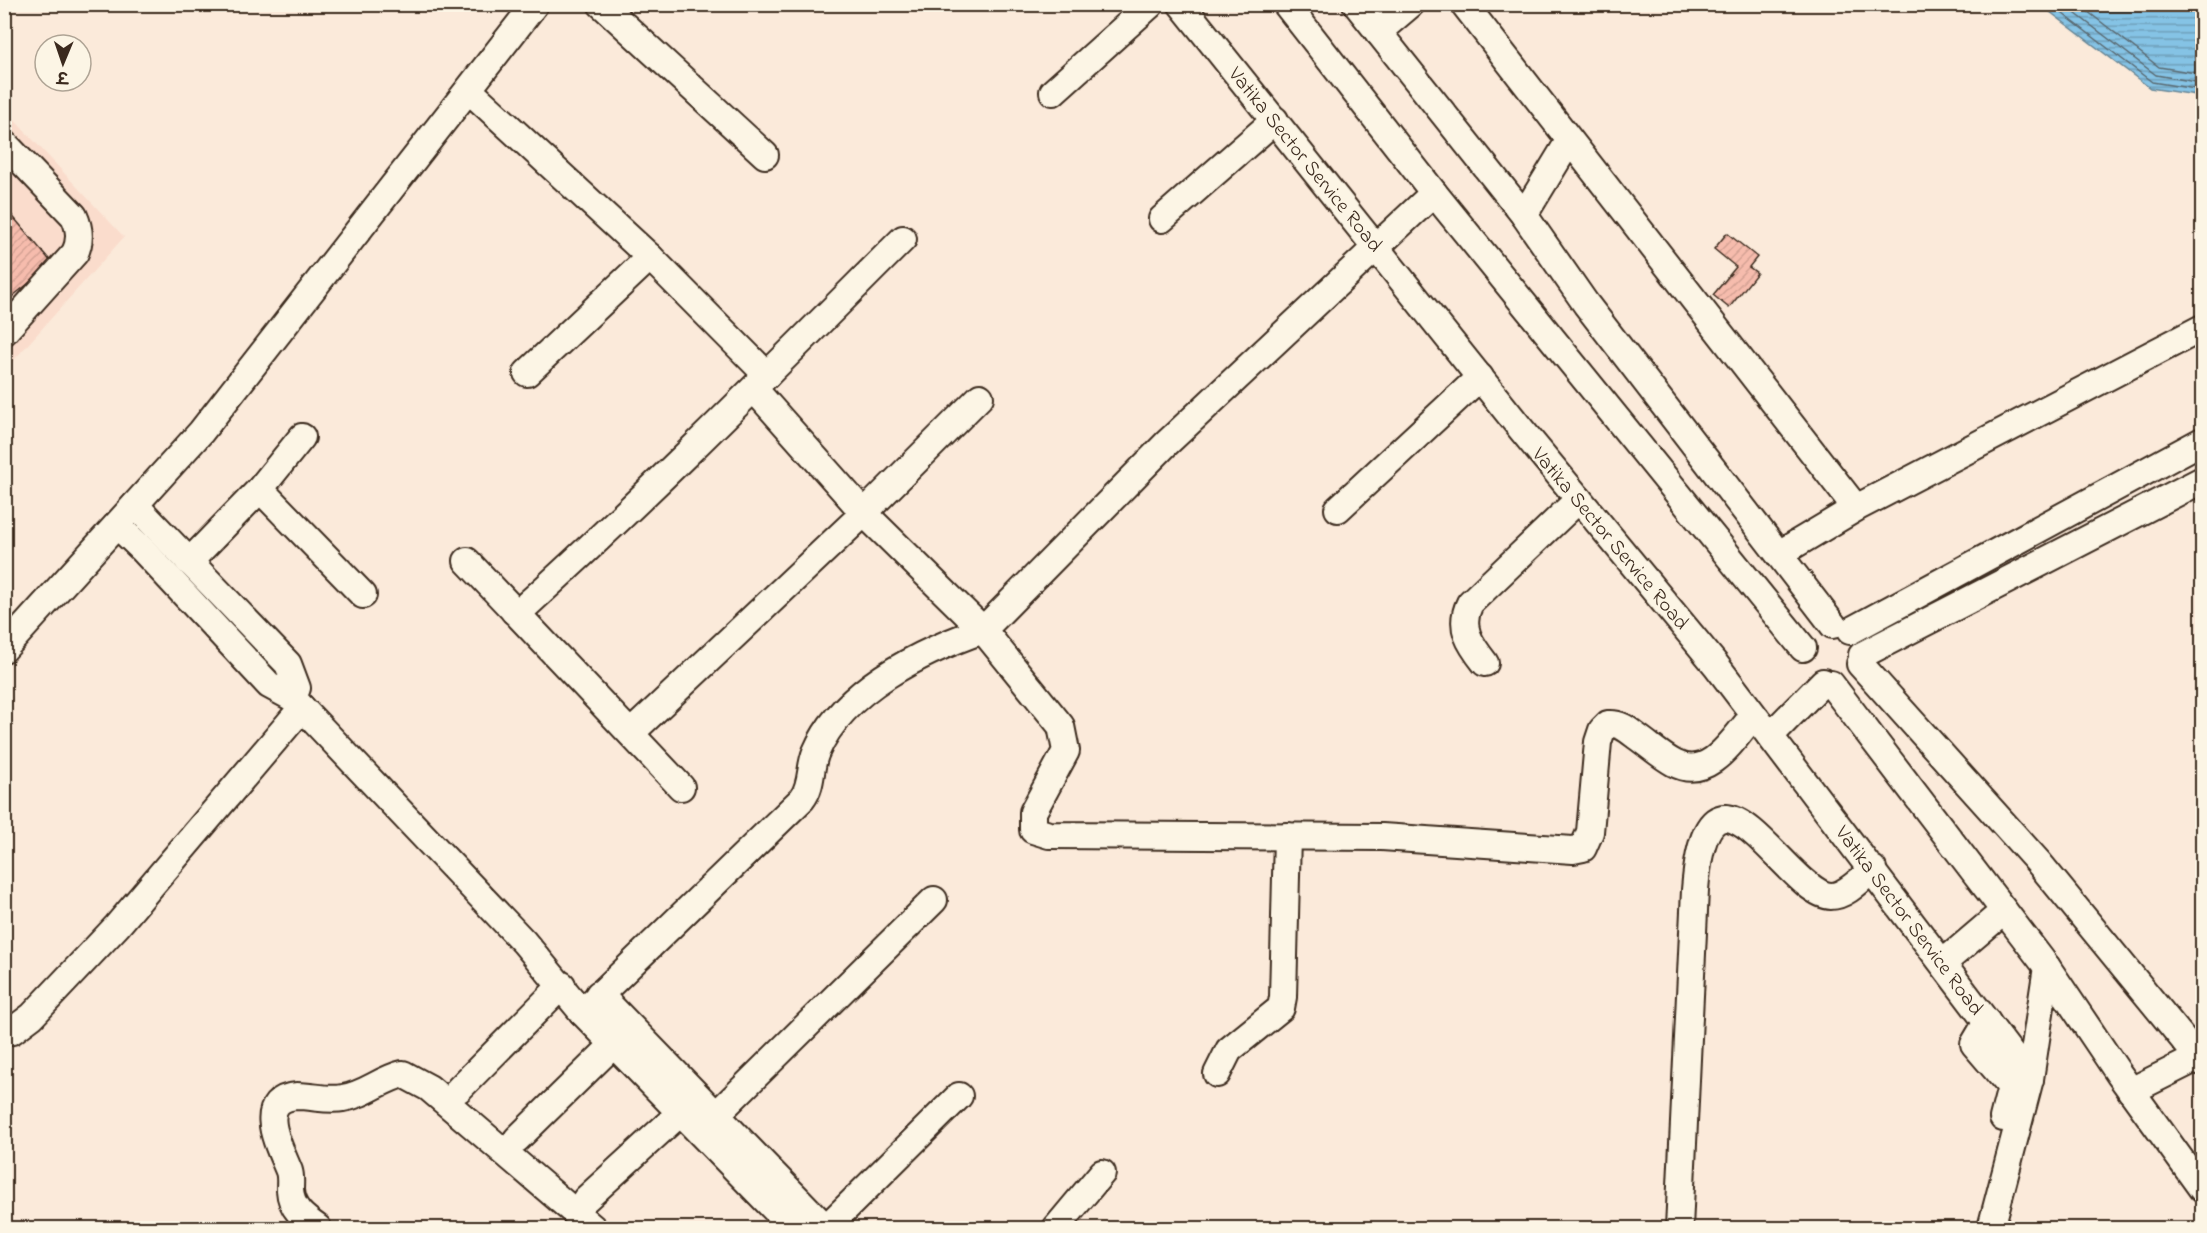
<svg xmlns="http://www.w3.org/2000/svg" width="2207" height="1233" viewBox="0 0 2207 1233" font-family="'Indie Flower','Playpen Sans Deva',sans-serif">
  <defs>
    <pattern id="water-rules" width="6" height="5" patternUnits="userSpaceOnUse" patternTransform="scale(1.5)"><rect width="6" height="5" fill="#85c3e5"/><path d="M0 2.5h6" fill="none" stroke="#6e9fb9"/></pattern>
    <pattern id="building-hatch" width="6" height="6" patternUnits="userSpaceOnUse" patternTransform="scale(1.5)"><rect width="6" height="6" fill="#f6bcad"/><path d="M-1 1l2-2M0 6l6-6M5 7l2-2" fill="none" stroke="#d4a294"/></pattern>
  </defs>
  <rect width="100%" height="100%" fill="#fbeada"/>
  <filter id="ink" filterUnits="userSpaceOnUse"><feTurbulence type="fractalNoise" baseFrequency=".0167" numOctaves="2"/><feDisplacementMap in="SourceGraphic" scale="12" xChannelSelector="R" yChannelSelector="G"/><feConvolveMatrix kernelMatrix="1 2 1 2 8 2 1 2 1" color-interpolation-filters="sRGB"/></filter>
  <g filter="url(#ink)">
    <!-- built -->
    <polygon fill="#fadccc" points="5,110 124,237 5,370"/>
    <!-- water -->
    <polygon fill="url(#water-rules)" stroke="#678695" stroke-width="1.5" points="2041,5 2202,5 2202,96 2150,88"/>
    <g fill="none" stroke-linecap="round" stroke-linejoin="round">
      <!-- shore -->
      <g stroke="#59676e" stroke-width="1.5">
        <polyline points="2050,4 2152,82 2202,90"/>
        <polyline points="2063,4 2156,75 2202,83"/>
        <polyline points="2078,4 2159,67 2202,74"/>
      </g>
    </g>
    <!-- building -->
    <g fill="url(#building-hatch)" stroke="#3b2a1e" stroke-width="1.5">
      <polygon points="4,206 53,264 4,303"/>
      <polygon points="1727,233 1757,257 1749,267 1757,273 1729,308 1713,295 1736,267 1714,249"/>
    </g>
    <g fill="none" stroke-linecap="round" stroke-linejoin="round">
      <!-- minor casing -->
      <g stroke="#3b2a1e" stroke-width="30">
        <g id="minor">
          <polyline points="601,4 765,155"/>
          <polyline points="1181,4 1521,429 1716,665 2030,1079"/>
          <polyline points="1286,4 1434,193 1803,648"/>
          <polyline points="1356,4 1524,215 1586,304 1833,625"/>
          <polyline points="1464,4 1856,508"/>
          <polyline points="1378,32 1411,4"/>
          <polyline points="469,90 650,257 767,375"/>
          <polyline points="1053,92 1151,4"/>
          <path d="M4,143L74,216C80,229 81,240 75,253L4,332"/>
          <path d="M1434,193L1166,444L983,630L1061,726L1066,751L1033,812V830L1049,835L1382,837L1573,850L1583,848L1590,832L1598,742L1602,730L1608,724C1620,723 1627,729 1636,736C1649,745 1661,756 1674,763C1709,782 1734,738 1753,716"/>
          <polyline points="1524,215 1569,141"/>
          <polyline points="1162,219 1275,120"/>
          <polyline points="527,373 650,257"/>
          <polyline points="260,489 363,595"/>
          <polyline points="135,505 288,664 297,688 293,698"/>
          <polyline points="1338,509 1480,377"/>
          <polyline points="117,525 143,550 269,685 293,698 302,708"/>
          <polyline points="1779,554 1856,508 2202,328"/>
          <polyline points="467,561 681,787"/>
          <polyline points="189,562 260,489 302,437"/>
          <path d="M514,611L519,612C652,492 777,365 903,239"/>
          <polyline points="1850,631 2202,441"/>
          <polyline points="4,649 201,432 535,4"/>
          <polyline points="1862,655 2202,480"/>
          <path d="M1485,663C1470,644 1458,627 1470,603L1579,499"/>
          <polyline points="1860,664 2039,863 2202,1062"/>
          <polyline points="1831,684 2047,967 2119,1074 2202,1189"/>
          <polyline points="631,733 864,513 980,397"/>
          <polyline points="1770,736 1823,682"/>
          <polyline points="1943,963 2004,911"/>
          <polyline points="599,994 826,1228"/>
          <path d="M582,1012L802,799C813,785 809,768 816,752C843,689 923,651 983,630L864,513L754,389"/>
          <polyline points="1987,1022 1974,1044 2011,1087 2003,1118"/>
          <polyline points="4,1032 12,1031 32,1016 117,926 302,708 524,942 582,1012 793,1228"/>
          <polyline points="1217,1074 1229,1050 1281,1008 1283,997 1287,836"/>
          <polyline points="459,1089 562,985"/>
          <polyline points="2131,1091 2199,1057"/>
          <polyline points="716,1115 934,900"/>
          <polyline points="517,1139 613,1045"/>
          <polyline points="586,1199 680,1113"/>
          <path d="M318,1228C304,1218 291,1209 290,1190C290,1183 291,1177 289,1171C281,1150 252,1099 297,1096C313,1096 328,1101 343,1098C365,1095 381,1079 403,1074L429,1088L593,1228"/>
          <polyline points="826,1228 959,1096"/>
          <polyline points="1056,1228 1102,1173"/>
          <path d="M1679,1228L1695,890C1708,725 1787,895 1831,896C1846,896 1861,879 1873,869"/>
          <polyline points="1991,1228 2030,1079 2047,967"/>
        </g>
      </g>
      <!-- minor -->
      <use href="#minor" stroke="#fcf5e5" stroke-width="26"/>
    </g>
  </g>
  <g text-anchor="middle" stroke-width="5" stroke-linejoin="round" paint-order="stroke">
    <!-- street labels -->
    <g font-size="21" fill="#3b2a1e" stroke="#fcf5e5">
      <text transform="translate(1306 159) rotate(51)" y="7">Vatika Sector Service Road</text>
      <text transform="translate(1611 538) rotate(50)" y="7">Vatika Sector Service Road</text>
      <text transform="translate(1910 920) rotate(53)" y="7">Vatika Sector Service Road</text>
    </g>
  </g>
  <!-- margin -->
  <rect width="2207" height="1233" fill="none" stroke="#fcf5e5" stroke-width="24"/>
  <rect x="12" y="12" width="2183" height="1209" fill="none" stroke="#3b2a1e" stroke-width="2" filter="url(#ink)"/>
  <!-- north arrow -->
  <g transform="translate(63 63) rotate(182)"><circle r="28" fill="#fcf5e5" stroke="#afa495" stroke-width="1.5"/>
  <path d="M0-4.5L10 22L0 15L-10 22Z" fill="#3b2a1e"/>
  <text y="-9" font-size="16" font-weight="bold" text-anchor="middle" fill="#3b2a1e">उ</text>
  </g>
</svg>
